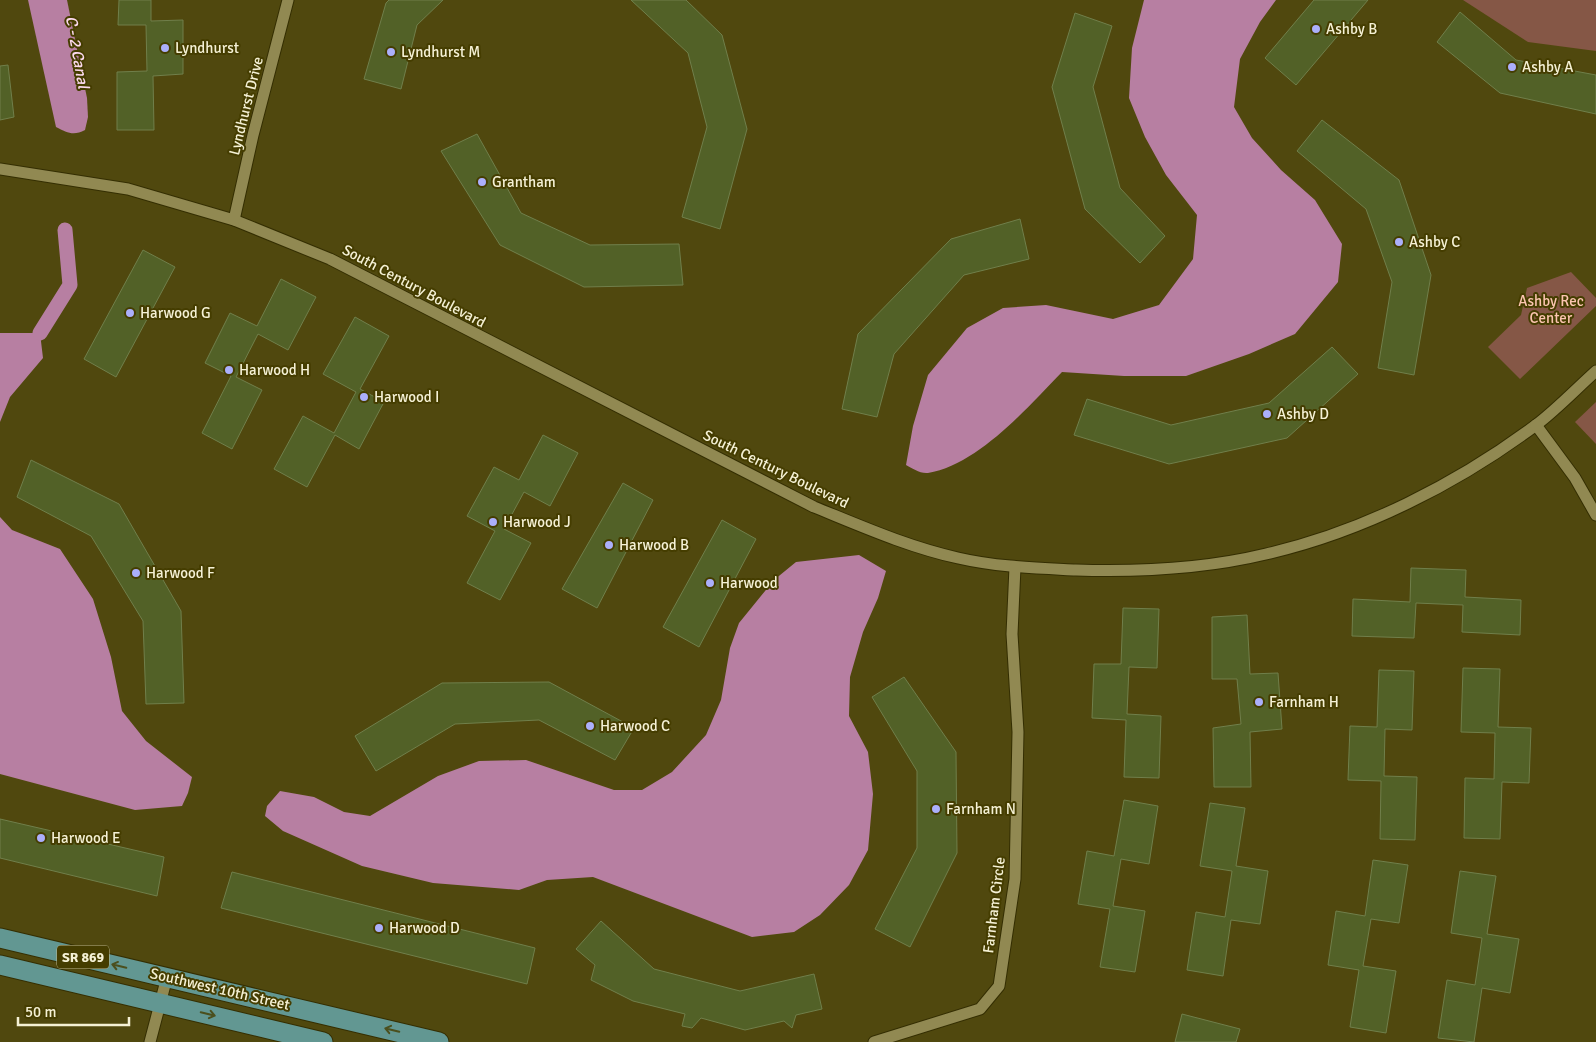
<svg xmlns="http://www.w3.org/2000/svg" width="1596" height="1042" viewBox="0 0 1596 1042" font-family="Signika,sans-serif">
  <rect width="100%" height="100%" fill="#50480e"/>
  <!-- green -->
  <g fill="#855746">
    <polygon points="1463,0 1596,0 1596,51 1528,42"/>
    <polygon points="1571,272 1596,298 1596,306 1520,379 1488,347 1521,315 1527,288"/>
    <polygon points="1596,402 1596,444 1575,422"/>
  </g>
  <!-- water -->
  <g fill="#b77fa2">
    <path d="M28,0H67L87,98L88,117L85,130C74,136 67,133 56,127Z"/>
    <path d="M1144,0H1276L1260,22L1240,59L1234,107L1252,138L1281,170L1315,200L1342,244L1338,282L1295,334L1249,354L1186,376H1124L1062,372C1028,407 978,465 928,473C920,474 912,468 906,465L913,426L928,375L967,328L1003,308L1046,305L1113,319L1159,305L1193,259L1197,215L1166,175L1145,137L1129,98L1132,48Z"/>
    <polygon points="0,333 40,333 43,358 10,397 0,422"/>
    <polygon points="0,517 12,530 60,549 93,599 111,657 122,711 146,741 192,777 188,793 182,806 135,810 0,774"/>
    <polygon points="859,555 886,571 878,598 863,632 850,677 849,716 868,752 873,794 868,850 849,885 820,915 794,932 752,937 593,877 547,880 519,890 433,883 362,866 283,831 265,816 267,806 280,791 314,797 344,812 370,816 438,776 479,761 526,760 614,790 642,790 672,772 706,735 721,700 730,648 739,623 774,580 796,562"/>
  </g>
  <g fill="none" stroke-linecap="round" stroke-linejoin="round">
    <!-- canal -->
    <polyline stroke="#b77fa2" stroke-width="15" points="40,333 70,285 65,230"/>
  </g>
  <!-- building -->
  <g fill="#526127" stroke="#707f4b">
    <polygon points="119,0 151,0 151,21 183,20 183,74 153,76 154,130 117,130 117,72 147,71 146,25 118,25"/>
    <polygon points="389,0 443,0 417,25 401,89 364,79 386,3"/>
    <polygon points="631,0 686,0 722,35 747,129 720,229 682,217 707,127 688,53"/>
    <polygon points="1314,0 1368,0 1296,85 1265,58"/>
    <polygon points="1460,12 1516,60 1596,75 1596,114 1500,93 1437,42"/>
    <polygon points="1075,13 1112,26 1093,87 1120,188 1165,236 1140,263 1085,209 1052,87"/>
    <polygon points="8,65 14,117 0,120 0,66"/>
    <polygon points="1322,120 1399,180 1431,275 1414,375 1378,368 1392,282 1366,209 1297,151"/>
    <polygon points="477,134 521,213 590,245 679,244 683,285 584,287 500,245 441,151"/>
    <polygon points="1020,219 1029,259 964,275 894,354 877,417 842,409 858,334 951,239"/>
    <polygon points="143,250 175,267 116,377 84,359"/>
    <polygon points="281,279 316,297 288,350 258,334 236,377 262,390 232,449 202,433 231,376 205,363 230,313 257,326"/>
    <polygon points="355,317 389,336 360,389 384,402 359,449 335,435 307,487 274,469 303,416 334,433 356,392 323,374"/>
    <polygon points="1332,347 1358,374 1287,438 1169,464 1074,435 1087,399 1171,425 1269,403"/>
    <polygon points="543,435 578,453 550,506 524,492 504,529 531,543 500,600 467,583 495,531 467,516 494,467 519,480"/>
    <polygon points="31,460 119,504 181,611 184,703 146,704 143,621 91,536 17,497"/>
    <polygon points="623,483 653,500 597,608 562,589"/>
    <polygon points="722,520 756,539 699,647 663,627"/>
    <polygon points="1411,568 1466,570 1465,597 1521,600 1520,635 1462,632 1463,605 1416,603 1414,638 1352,636 1353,599 1410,602"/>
    <polygon points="1123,608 1159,609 1157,668 1129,667 1127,714 1161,716 1159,778 1124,777 1126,720 1092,718 1094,664 1121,664"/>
    <polygon points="1247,615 1250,674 1278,673 1282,729 1250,732 1251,787 1214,787 1213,728 1241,724 1237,679 1212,679 1212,617"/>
    <polygon points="1463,668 1500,669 1498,727 1531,728 1529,783 1502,782 1500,839 1464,838 1465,778 1494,779 1495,733 1461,732"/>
    <polygon points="1379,670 1414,671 1412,730 1385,729 1384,776 1417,777 1415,840 1380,839 1381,781 1348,780 1350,726 1377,727"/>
    <polygon points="904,677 956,752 957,853 910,947 875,929 917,848 917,771 872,697"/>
    <polygon points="549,682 634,728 615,760 539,720 455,724 376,771 355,736 442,683"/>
    <polygon points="1124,800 1158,806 1149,864 1121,859 1113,906 1145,911 1135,972 1100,967 1110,909 1078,904 1087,851 1114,856"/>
    <polygon points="1210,803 1245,808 1236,866 1268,871 1260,924 1231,920 1223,976 1187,970 1196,912 1225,917 1232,871 1200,866"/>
    <polygon points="0,819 164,857 157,896 0,858"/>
    <polygon points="1373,860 1408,865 1399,923 1371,919 1363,966 1396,971 1386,1033 1350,1027 1359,970 1328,965 1336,911 1365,916"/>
    <polygon points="1460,871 1496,876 1487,934 1519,939 1510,993 1482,988 1474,1042 1438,1038 1447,980 1475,985 1482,938 1451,933"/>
    <polygon points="232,872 535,948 527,984 221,908"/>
    <polygon points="601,921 654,969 740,991 814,974 822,1009 796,1015 792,1028 784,1021 745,1030 701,1018 692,1028 682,1026 685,1014 633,1001 591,980 595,965 576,949"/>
    <polygon points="1182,1014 1240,1029 1236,1042 1175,1042"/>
  </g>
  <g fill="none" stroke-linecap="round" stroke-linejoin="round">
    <!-- street casing -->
    <g stroke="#342e02" stroke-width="13">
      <g id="street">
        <path d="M0,169L128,189L234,220L330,259L814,507C861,526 908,547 958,558C997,567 1036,568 1076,570C1139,572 1204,569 1266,554C1362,532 1457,484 1536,425C1557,409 1576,389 1596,371"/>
        <polyline points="234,220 253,135 288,0"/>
        <polyline points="1536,425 1575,478 1596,515"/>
        <polyline points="150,1042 167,977"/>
        <polyline points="874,1042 980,1009 999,986 1015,879 1018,732 1012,634 1015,567"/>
      </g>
    </g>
    <!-- primary casing -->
    <g stroke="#342e02" stroke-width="21">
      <g id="primary">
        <polyline points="0,938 439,1042"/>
        <polyline points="0,965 323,1042"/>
      </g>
    </g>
    <!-- street -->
    <use href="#street" stroke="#918952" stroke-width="11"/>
    <!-- primary -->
    <use href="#primary" stroke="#629792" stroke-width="19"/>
  </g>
  <!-- one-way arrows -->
  <defs><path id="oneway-shaft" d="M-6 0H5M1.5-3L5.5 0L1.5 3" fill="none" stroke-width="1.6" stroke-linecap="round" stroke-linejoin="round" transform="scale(1.25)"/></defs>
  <g stroke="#4b4f1d">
    <use href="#oneway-shaft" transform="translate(119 966) rotate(-167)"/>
    <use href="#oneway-shaft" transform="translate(208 1014) rotate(14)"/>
    <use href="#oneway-shaft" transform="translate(392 1030) rotate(-166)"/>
  </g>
  <!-- markers -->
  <g fill="#abaffb" stroke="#453d00" stroke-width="2">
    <circle cx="1316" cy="29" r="5"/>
    <circle cx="165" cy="48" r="5"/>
    <circle cx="391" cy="52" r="5"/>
    <circle cx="1512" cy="67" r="5"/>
    <circle cx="482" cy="182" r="5"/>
    <circle cx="1399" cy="242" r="5"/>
    <circle cx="130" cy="313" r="5"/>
    <circle cx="229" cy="370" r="5"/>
    <circle cx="364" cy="397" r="5"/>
    <circle cx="1267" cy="414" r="5"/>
    <circle cx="493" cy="522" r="5"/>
    <circle cx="609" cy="545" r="5"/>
    <circle cx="136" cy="573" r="5"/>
    <circle cx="710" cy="583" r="5"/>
    <circle cx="1259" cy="702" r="5"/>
    <circle cx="590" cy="726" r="5"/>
    <circle cx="936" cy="809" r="5"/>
    <circle cx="41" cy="838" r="5"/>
    <circle cx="379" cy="928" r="5"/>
  </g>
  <g text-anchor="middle" stroke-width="4" stroke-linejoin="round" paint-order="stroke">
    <!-- shield labels -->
    <rect fill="#453d00" stroke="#c0bb95" stroke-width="1" x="57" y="945.5" width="52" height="23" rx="4"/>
    <g font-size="14" font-weight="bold" fill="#f5f1d5">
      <text x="83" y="962">SR 869</text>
    </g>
    <!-- poi labels -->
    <g font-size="15" fill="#f5f1d5" stroke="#453d00" text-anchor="start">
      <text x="1326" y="34">Ashby B</text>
      <text x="175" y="53">Lyndhurst</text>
      <text x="401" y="57">Lyndhurst M</text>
      <text x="1522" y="72">Ashby A</text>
      <text x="492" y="187">Grantham</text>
      <text x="1409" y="247">Ashby C</text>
      <text x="140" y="318">Harwood G</text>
      <text x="239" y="375">Harwood H</text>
      <text x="374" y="402">Harwood I</text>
      <text x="1277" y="419">Ashby D</text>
      <text x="503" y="527">Harwood J</text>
      <text x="619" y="550">Harwood B</text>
      <text x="146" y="578">Harwood F</text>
      <text x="720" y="588">Harwood</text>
      <text x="1269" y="707">Farnham H</text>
      <text x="600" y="731">Harwood C</text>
      <text x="946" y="814">Farnham N</text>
      <text x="51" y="843">Harwood E</text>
      <text x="389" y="933">Harwood D</text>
    </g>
    <!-- street labels -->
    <g font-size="15" fill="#f5f1d5" stroke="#453d00">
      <text transform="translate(246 106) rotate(-76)" y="5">Lyndhurst Drive</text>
      <text transform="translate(414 286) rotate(28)" y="5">South Century Boulevard</text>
      <text transform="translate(776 469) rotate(26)" y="5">South Century Boulevard</text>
      <text transform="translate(994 905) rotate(-83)" y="5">Farnham Circle</text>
      <text transform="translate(220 989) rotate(13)" y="5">Southwest 10th Street</text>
    </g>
    <!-- park labels -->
    <g font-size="15" fill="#fcc5b1" stroke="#453d00">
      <text x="1551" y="306">Ashby Rec<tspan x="1551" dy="17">Center</tspan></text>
    </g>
    <!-- water labels -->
    <g font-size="16" font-style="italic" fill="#fbd9ed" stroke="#453d00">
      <text transform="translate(78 52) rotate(80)" y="6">C - 2 Canal</text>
    </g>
  </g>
  <!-- scale -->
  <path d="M18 1017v8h111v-8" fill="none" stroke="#f5f1d5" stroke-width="2.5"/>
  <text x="25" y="1017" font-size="15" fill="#f5f1d5" stroke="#453d00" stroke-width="4" paint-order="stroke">50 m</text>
</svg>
